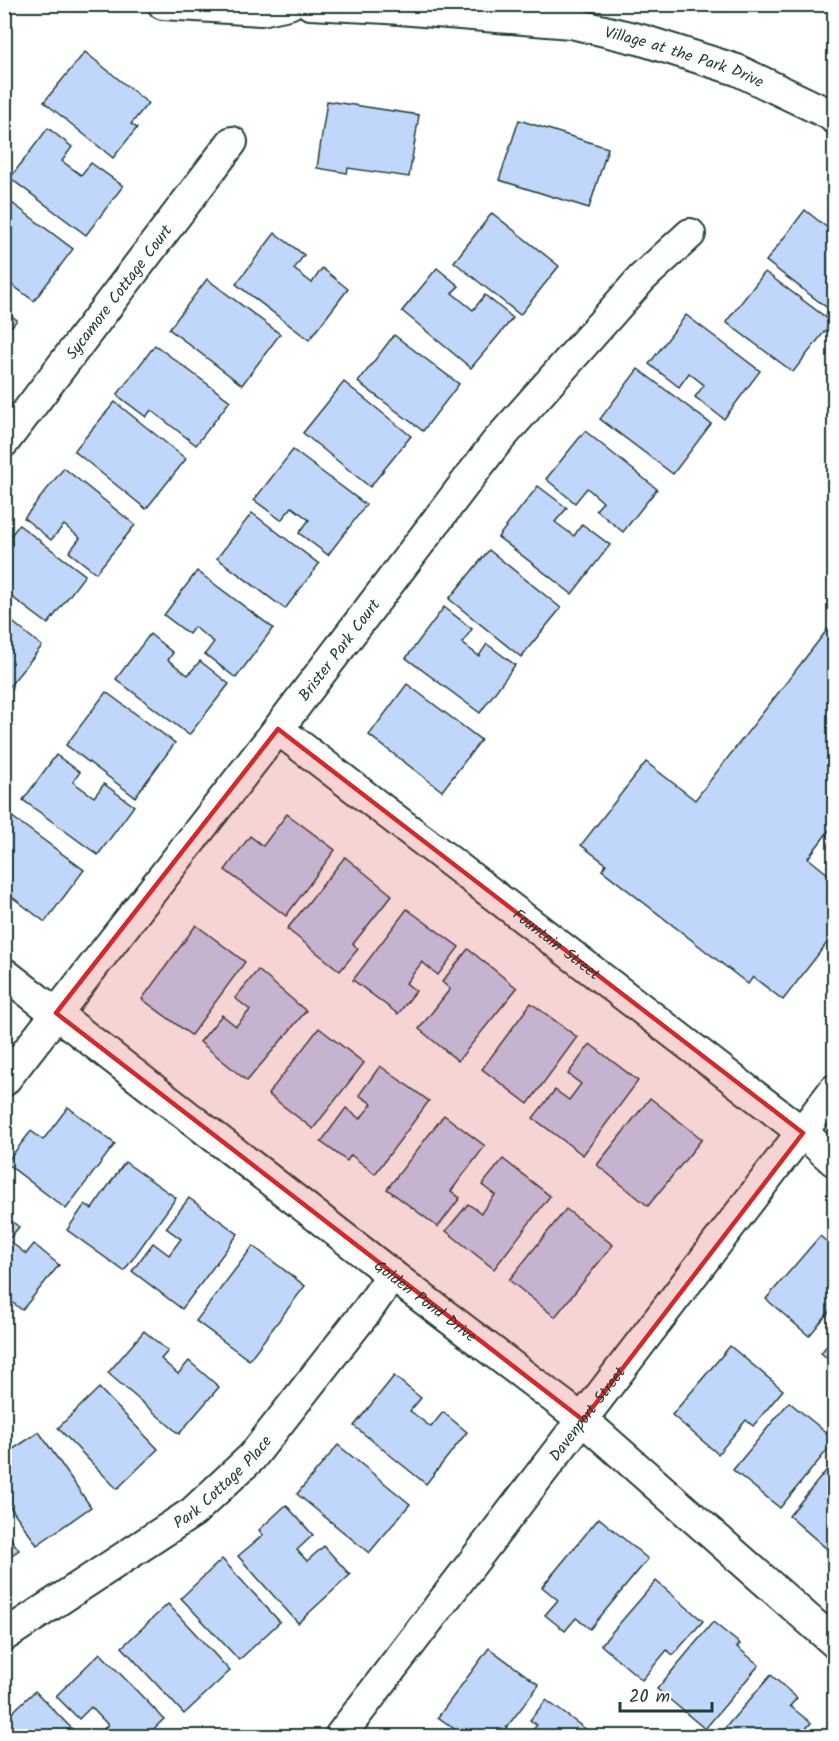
<svg xmlns="http://www.w3.org/2000/svg" width="839" height="1741" viewBox="0 0 839 1741" font-family="Kalam,sans-serif">
  <rect width="100%" height="100%" fill="#fff"/>
  <filter id="ink" filterUnits="userSpaceOnUse"><feTurbulence type="fractalNoise" baseFrequency=".0167" numOctaves="2"/><feDisplacementMap in="SourceGraphic" scale="12" xChannelSelector="R" yChannelSelector="G"/><feConvolveMatrix kernelMatrix="1 2 1 2 8 2 1 2 1" color-interpolation-filters="sRGB"/></filter>
  <g filter="url(#ink)">
    <!-- building -->
    <g fill="#c1d6fb" stroke="#1f3d34" stroke-width="1.5">
      <polygon points="85,52 148,103 131,124 137,128 113,158 44,102"/>
      <polygon points="327,101 419,115 409,177 348,168 347,173 317,168"/>
      <polygon points="519,120 608,148 589,208 499,180"/>
      <polygon points="48,128 72,147 62,161 81,175 91,163 123,186 86,235 10,178"/>
      <polygon points="4,197 73,249 34,301 4,279"/>
      <polygon points="805,210 834,233 834,313 766,261"/>
      <polygon points="492,213 559,266 520,315 454,262"/>
      <polygon points="275,233 304,255 294,269 312,283 322,268 348,289 309,340 236,284"/>
      <polygon points="437,268 459,286 452,293 473,310 485,295 513,318 471,368 402,311"/>
      <polygon points="765,272 832,322 793,372 726,322"/>
      <polygon points="207,279 280,334 242,385 169,329"/>
      <polygon points="4,311 17,320 4,336"/>
      <polygon points="686,315 760,371 724,419 695,397 704,385 689,373 679,387 649,364"/>
      <polygon points="394,335 459,384 423,431 358,382"/>
      <polygon points="155,345 230,401 196,445 151,410 146,417 117,395"/>
      <polygon points="638,369 711,424 673,474 600,419"/>
      <polygon points="344,382 411,436 370,487 303,433"/>
      <polygon points="115,402 186,459 146,509 74,451"/>
      <polygon points="585,431 657,489 623,532 596,510 603,502 587,488 575,503 546,479"/>
      <polygon points="293,450 366,505 328,555 299,533 309,520 292,507 281,520 254,500"/>
      <polygon points="64,468 135,525 96,573 69,552 80,538 64,525 51,540 24,518"/>
      <polygon points="538,486 567,508 555,522 574,536 582,524 610,545 572,594 498,537"/>
      <polygon points="252,513 319,564 285,609 217,558"/>
      <polygon points="19,525 85,575 48,624 4,591 4,544"/>
      <polygon points="489,550 561,608 521,657 449,599"/>
      <polygon points="197,571 273,628 236,678 205,654 214,642 194,627 189,634 164,615"/>
      <polygon points="444,607 472,629 462,643 479,656 487,644 515,665 480,713 406,658"/>
      <polygon points="4,615 42,646 4,693"/>
      <polygon points="834,621 834,824 808,858 834,879 834,934 783,1000 753,977 748,984 602,870 606,864 581,845 646,762 695,800"/>
      <polygon points="150,634 173,653 168,660 188,675 200,661 229,684 189,735 116,679"/>
      <polygon points="407,684 481,740 442,791 369,735"/>
      <polygon points="106,692 175,743 135,797 66,745"/>
      <polygon points="56,755 80,772 73,782 94,797 104,784 134,806 98,855 23,800"/>
      <polygon points="287,814 335,850 286,916 225,870 250,836 263,846"/>
      <polygon points="11,816 84,870 45,922 4,891 4,825"/>
      <polygon points="345,857 392,895 353,944 358,949 340,971 287,929"/>
      <polygon points="407,909 459,947 438,975 422,962 406,983 416,991 398,1014 353,980"/>
      <polygon points="196,925 245,962 191,1035 142,999"/>
      <polygon points="468,949 517,988 458,1061 419,1029 450,989 442,982"/>
      <polygon points="258,970 306,1011 247,1081 200,1042 222,1015 236,1026 250,1010 235,998"/>
      <polygon points="531,1003 577,1037 528,1104 482,1069"/>
      <polygon points="319,1028 364,1063 313,1129 268,1094"/>
      <polygon points="590,1044 638,1081 583,1155 533,1118 555,1090 569,1100 581,1084 568,1074"/>
      <polygon points="380,1066 429,1101 375,1174 351,1155 347,1161 321,1142 346,1108 360,1119 372,1104 359,1095"/>
      <polygon points="650,1098 702,1139 648,1206 597,1165"/>
      <polygon points="68,1107 115,1144 66,1209 6,1163 31,1131 43,1140"/>
      <polygon points="444,1115 485,1146 451,1191 460,1198 438,1227 387,1189"/>
      <polygon points="503,1159 550,1196 494,1269 446,1231 468,1204 481,1213 495,1195 482,1185"/>
      <polygon points="125,1162 176,1198 124,1271 67,1230 85,1204 92,1209"/>
      <polygon points="189,1198 238,1234 182,1309 132,1271 153,1243 169,1255 181,1239 166,1228"/>
      <polygon points="566,1209 613,1245 555,1317 509,1280"/>
      <polygon points="4,1215 19,1227 8,1240 26,1254 34,1244 59,1265 22,1310 4,1296"/>
      <polygon points="820,1236 834,1248 834,1306 809,1336 766,1299"/>
      <polygon points="253,1246 305,1286 249,1360 196,1321"/>
      <polygon points="144,1331 168,1351 161,1359 178,1374 189,1361 219,1387 179,1434 108,1373"/>
      <polygon points="834,1337 834,1364 821,1353"/>
      <polygon points="730,1346 783,1390 753,1426 746,1420 718,1454 672,1415"/>
      <polygon points="394,1376 421,1398 410,1411 431,1427 443,1412 467,1432 426,1484 354,1426"/>
      <polygon points="99,1388 158,1449 117,1489 58,1428"/>
      <polygon points="789,1402 834,1439 834,1442 780,1508 733,1470"/>
      <polygon points="39,1432 91,1507 37,1545 4,1498 4,1455"/>
      <polygon points="338,1445 410,1504 369,1553 297,1494"/>
      <polygon points="834,1461 834,1555 789,1516"/>
      <polygon points="286,1505 313,1535 297,1550 307,1561 324,1546 350,1575 298,1623 238,1556 263,1535 259,1530"/>
      <polygon points="599,1518 648,1559 590,1629 576,1618 565,1631 545,1615 558,1600 542,1587"/>
      <polygon points="4,1530 19,1550 4,1560"/>
      <polygon points="222,1559 280,1622 239,1660 181,1598"/>
      <polygon points="656,1581 703,1621 673,1655 667,1650 642,1680 601,1645"/>
      <polygon points="168,1604 230,1671 184,1714 122,1647"/>
      <polygon points="713,1622 740,1644 737,1647 759,1665 705,1729 657,1689"/>
      <polygon points="489,1648 539,1685 500,1736 464,1736 438,1717"/>
      <polygon points="100,1653 164,1719 146,1736 96,1736 108,1725 91,1707 79,1719 56,1696"/>
      <polygon points="771,1675 797,1698 790,1706 811,1723 799,1736 718,1736"/>
      <polygon points="35,1691 79,1736 4,1736 4,1720"/>
      <polygon points="546,1700 595,1736 528,1736 537,1725 530,1720"/>
      <polygon points="832,1727 834,1729 834,1736 824,1736"/>
    </g>
    <g fill="none" stroke-linecap="round" stroke-linejoin="round">
      <!-- minor casing -->
      <g stroke="#1f3d34" stroke-width="34">
        <g id="minor">
          <polyline points="163,4 261,10 289,4"/>
          <path id="s1" d="M310,4L387,8L571,23L642,40L737,70L829,114L834,118"/>
          <path id="s2" d="M4,442L232,142"/>
          <path id="s3" d="M278,729L803,1133L834,1161"/>
          <path id="s4" d="M4,973L392,1275L583,1420L834,1642"/>
          <path id="s5" d="M4,1081L278,729L495,444L642,278L690,234"/>
          <path id="s6" d="M4,1636L193,1512L252,1457L369,1308L392,1275"/>
          <path id="s7" d="M340,1736L834,1090"/>
        </g>
      </g>
      <!-- minor -->
      <use href="#minor" stroke="#fff" stroke-width="30"/>
    </g>
  </g>
  <!-- marked area -->
  <path fill="#d62828" fill-opacity="0.2" stroke="#d62828" stroke-width="4.5" stroke-linejoin="round" d="M278,729L803,1133L583,1420L56,1013Z"/>
  <g text-anchor="middle" stroke-width="4.5" stroke-linejoin="round" paint-order="stroke">
    <!-- street labels -->
    <g font-size="16" fill="#1f3d34" stroke="#fff">
      <text dy="6" stroke="none"><textPath href="#s1" startOffset="380">Village at the Park Drive</textPath></text>
      <text dy="6" stroke="none"><textPath href="#s2" startOffset="189">Sycamore Cottage Court</textPath></text>
      <text dy="6" stroke="none"><textPath href="#s5" startOffset="546">Brister Park Court</textPath></text>
      <text dy="6" stroke="none"><textPath href="#s3" startOffset="352">Fountain Street</textPath></text>
      <text dy="6" stroke="none"><textPath href="#s4" startOffset="534">Golden Pond Drive</textPath></text>
      <text dy="6" stroke="none"><textPath href="#s7" startOffset="406">Davenport Street</textPath></text>
      <text dy="6" stroke="none"><textPath href="#s6" startOffset="268">Park Cottage Place</textPath></text>
    </g>
  </g>
  <!-- margin -->
  <rect width="839" height="1741" fill="none" stroke="#fff" stroke-width="24"/>
  <rect x="12" y="12" width="815" height="1717" fill="none" stroke="#1f3d34" stroke-width="2" filter="url(#ink)"/>
  <!-- scale -->
  <path d="M620 1702v9h92v-9" fill="none" stroke="#1f3d34" stroke-width="3"/>
  <text x="629" y="1702" font-size="18" fill="#1f3d34" stroke="#ffffff" stroke-width="4.5" paint-order="stroke">20 m</text>
</svg>
